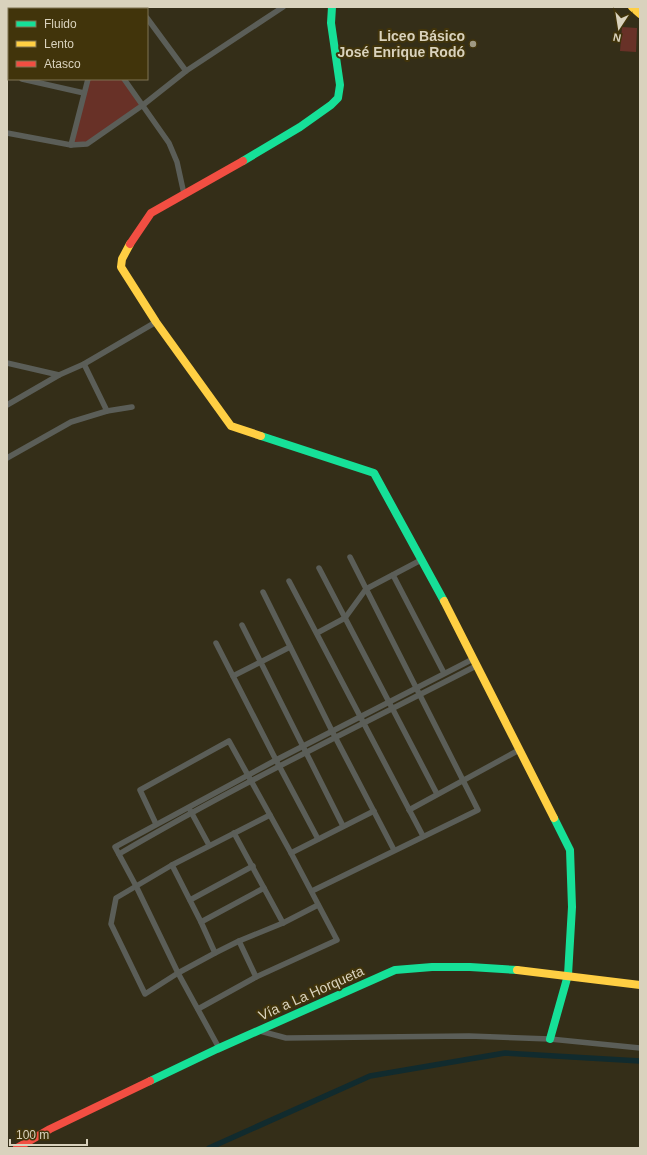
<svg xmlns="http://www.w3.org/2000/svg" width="647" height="1155" viewBox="0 0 647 1155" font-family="Arial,sans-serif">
  <rect width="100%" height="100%" fill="#342e18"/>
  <!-- green -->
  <g fill="#683127">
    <polygon points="622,27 637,28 636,52 620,51"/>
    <polygon points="88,79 124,79 143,105 87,144 71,145"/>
  </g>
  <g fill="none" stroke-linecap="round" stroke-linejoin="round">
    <!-- canal -->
    <polyline stroke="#112b2e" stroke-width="5.5" points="209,1148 370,1076 505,1053 640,1061"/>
    <!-- street -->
    <g stroke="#5b5e58" stroke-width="5.5">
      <polyline points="15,9 16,7"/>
      <polyline points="137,9 140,7"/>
      <polyline points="147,18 186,71"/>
      <polyline points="7,46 9,38"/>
      <polyline points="7,75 9,76"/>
      <polyline points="22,79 84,93"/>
      <polyline points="124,79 169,143 177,162 184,194"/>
      <polyline points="7,133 71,145 87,144 143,105 186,71 283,7"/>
      <polyline points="71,145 88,79"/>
      <polyline points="7,363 59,375"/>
      <polyline points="84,364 107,411"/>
      <polyline points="7,405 59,375 84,364 156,322"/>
      <polyline points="7,458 71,422 107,411 132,407"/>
      <polyline points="319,568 437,794"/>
      <polyline points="393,575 444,673"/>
      <polyline points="289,581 423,836"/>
      <polyline points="263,592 332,731 394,850"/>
      <polyline points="242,625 343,826"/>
      <polyline points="317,633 345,618 366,589 421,560"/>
      <polyline points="216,643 276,760 318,839"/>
      <polyline points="233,676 290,647"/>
      <polyline points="190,810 209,845"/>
      <polyline points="409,810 519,750"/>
      <polyline points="270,815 172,865 116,898 111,924 145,994 178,973 215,953 239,941 283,923 318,905"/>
      <polyline points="156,824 140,790 229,741 291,853 337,940 256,977 198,1009"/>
      <polyline points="234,833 283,923"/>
      <polyline points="291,853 374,811"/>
      <path d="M119,854C235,786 357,727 476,666"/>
      <polyline points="172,865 201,922 215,953"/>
      <polyline points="312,891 478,810 350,557"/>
      <polyline points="190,900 253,866"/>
      <polyline points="201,922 264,888"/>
      <polyline points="239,941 256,977"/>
      <polyline points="260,1031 286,1038 469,1036 550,1039 640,1048"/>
      <polyline points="219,1048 178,973 136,886 115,847 276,760 473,659"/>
    </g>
    <!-- fast -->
    <g stroke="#16e098" stroke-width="8">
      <polyline points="243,161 300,127 331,105 338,98 340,85 331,23 332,7"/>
      <polyline points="261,436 374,473 444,601"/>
      <polyline points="550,1039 568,975 572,907 570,850 554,818"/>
      <polyline points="150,1081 217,1049 395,970 432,967 470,967 517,970"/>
    </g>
    <!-- slow -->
    <g stroke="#ffcf43" stroke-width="8">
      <polyline points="632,7 640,14"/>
      <polyline points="130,244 122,259 121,267 156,322 231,426 261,436"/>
      <polyline points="444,601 554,818"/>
      <polyline points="517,970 640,985"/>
    </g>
    <!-- jam -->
    <g stroke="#f24e42" stroke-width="8">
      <polyline points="130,244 151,213 243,161"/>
      <polyline points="17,1148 50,1129 150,1081"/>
    </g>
  </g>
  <!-- markers -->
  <circle fill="#9f9983" stroke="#41340b" stroke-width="1.5" cx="473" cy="44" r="4"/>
  <g text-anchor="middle" stroke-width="4" stroke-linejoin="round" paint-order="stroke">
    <!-- poi labels -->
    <g font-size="14" font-weight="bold" fill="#d9d2bd" stroke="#41340b" text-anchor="end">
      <text x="465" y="41">Liceo Básico<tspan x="465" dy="16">José Enrique Rodó</tspan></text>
    </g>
    <!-- street labels -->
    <g font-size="14" fill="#d9d2bd" stroke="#41340b">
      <text transform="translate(311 993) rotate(-24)" y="5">Vía a La Horqueta</text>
    </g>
  </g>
  <!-- border -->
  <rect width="647" height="1155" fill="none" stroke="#d9d2bd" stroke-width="16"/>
  <!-- legend -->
  <rect x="8" y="8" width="140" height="72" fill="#41340b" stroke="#7e7352"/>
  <rect x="16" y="21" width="20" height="6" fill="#16e098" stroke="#7e7352"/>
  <text x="44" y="28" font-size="12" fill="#d9d2bd">Fluido</text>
  <rect x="16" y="41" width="20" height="6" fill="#ffcf43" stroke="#7e7352"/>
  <text x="44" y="48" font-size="12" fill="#d9d2bd">Lento</text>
  <rect x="16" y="61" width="20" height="6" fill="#f24e42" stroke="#7e7352"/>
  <text x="44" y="68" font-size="12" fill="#d9d2bd">Atasco</text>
  <!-- north arrow -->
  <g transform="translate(619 28) rotate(192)" stroke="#41340b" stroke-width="3" paint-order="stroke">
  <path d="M0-3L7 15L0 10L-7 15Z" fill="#d9d2bd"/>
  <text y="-6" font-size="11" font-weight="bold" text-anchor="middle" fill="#d9d2bd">N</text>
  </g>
  <!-- scale -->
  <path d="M10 1139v6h77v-6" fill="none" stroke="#d9d2bd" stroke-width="2"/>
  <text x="16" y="1139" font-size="12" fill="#d9d2bd" stroke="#41340b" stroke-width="3" paint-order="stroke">100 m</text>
</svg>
